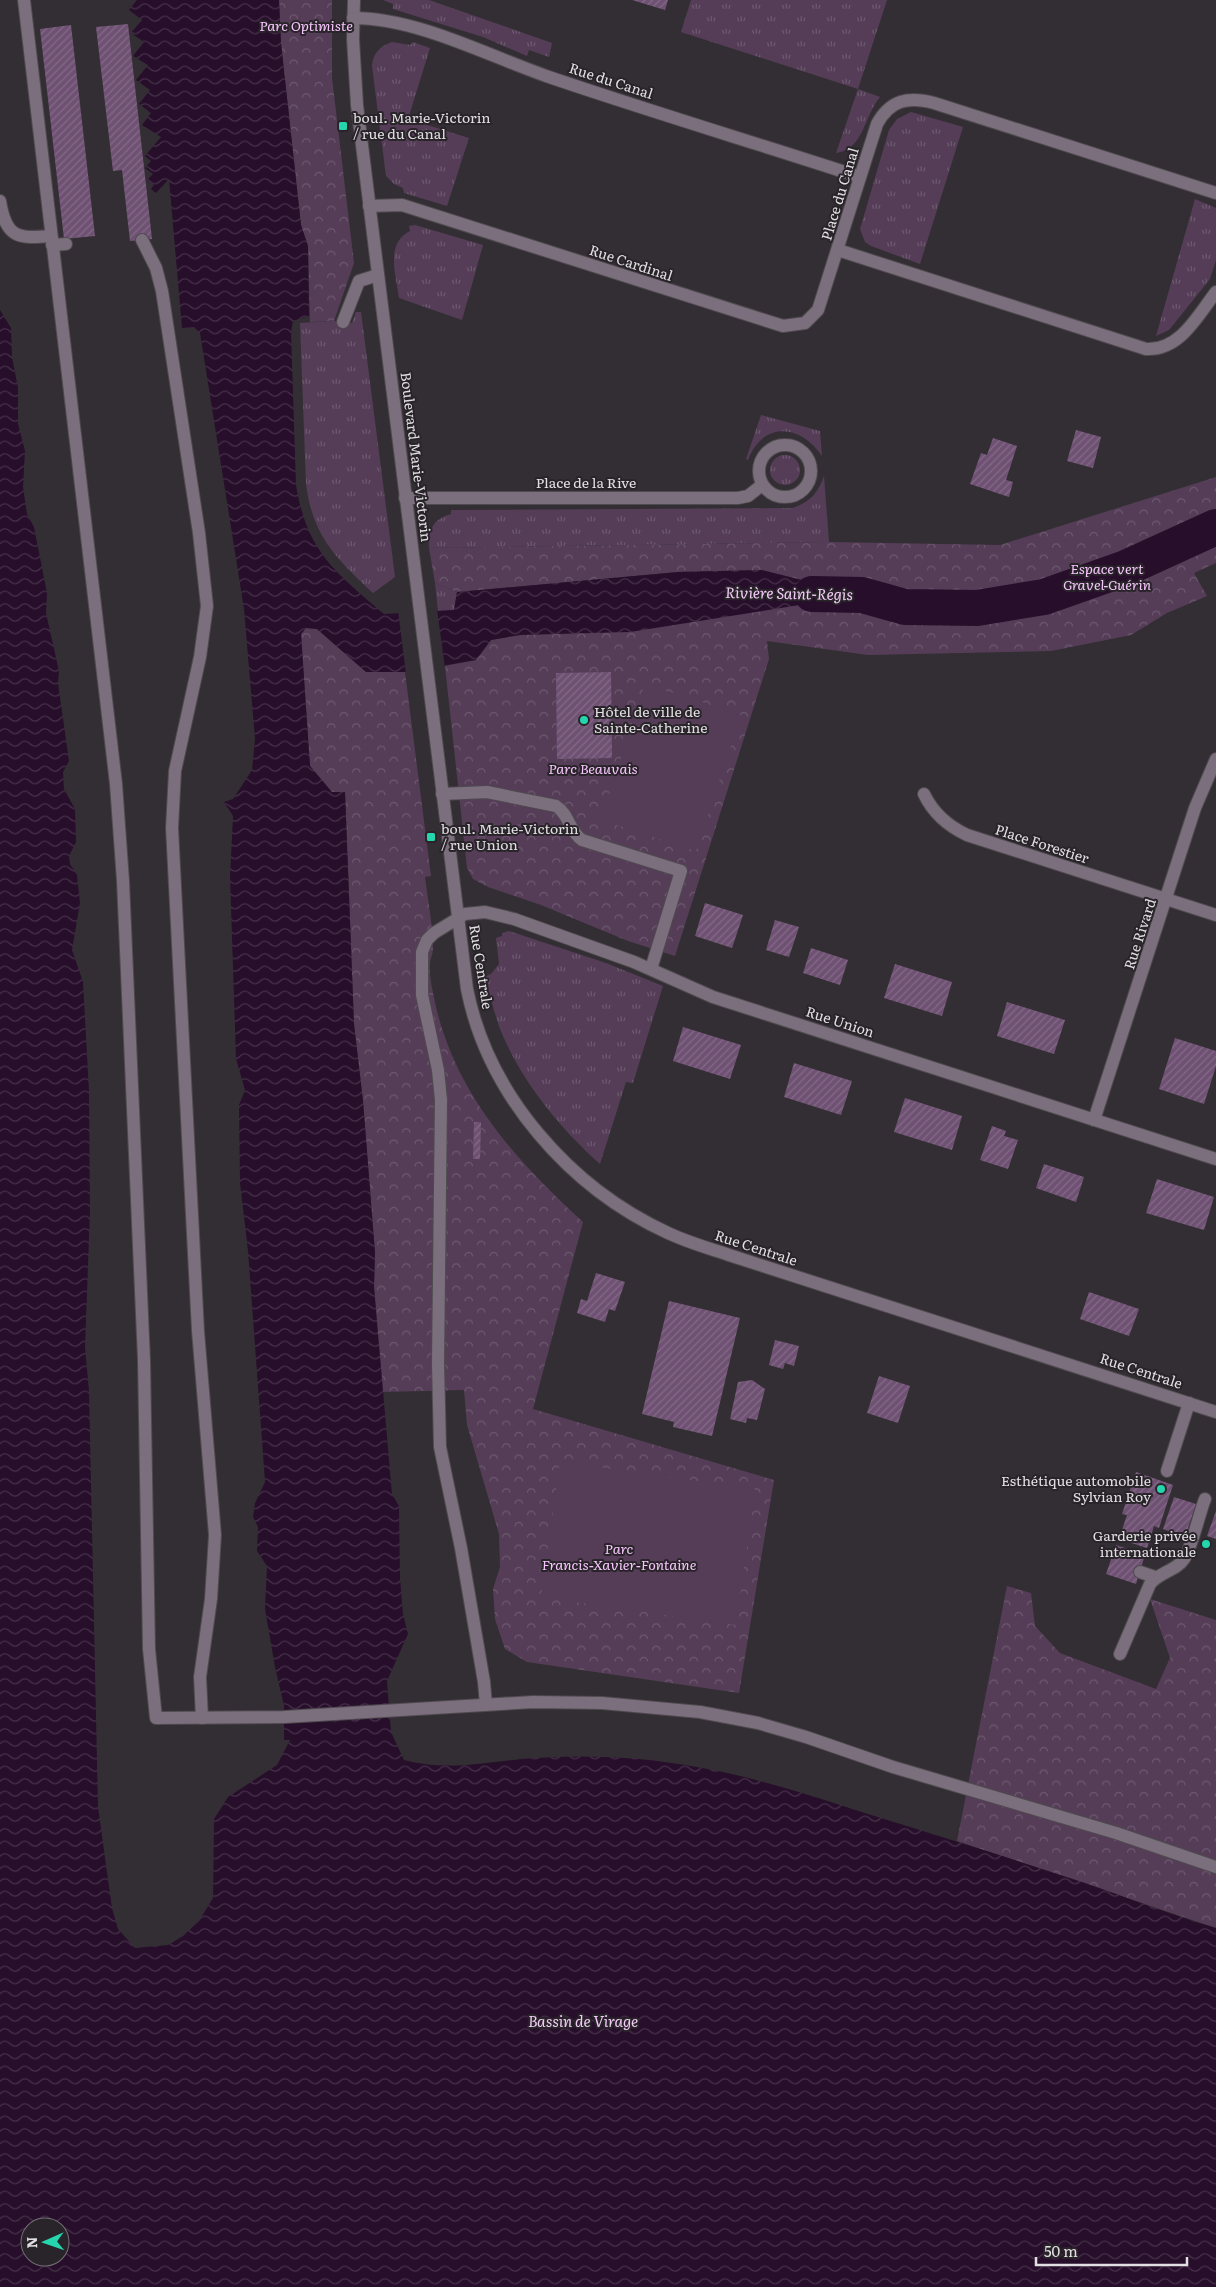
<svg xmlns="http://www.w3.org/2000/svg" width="1216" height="2287" viewBox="0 0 1216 2287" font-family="Literata,serif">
  <defs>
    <pattern id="grass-tufts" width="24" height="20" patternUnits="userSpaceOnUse" patternTransform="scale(1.25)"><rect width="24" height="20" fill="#553d58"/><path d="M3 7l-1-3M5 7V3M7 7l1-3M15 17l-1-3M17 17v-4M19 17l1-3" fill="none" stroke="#6d5970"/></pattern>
    <pattern id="forest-crowns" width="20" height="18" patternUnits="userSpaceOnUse" patternTransform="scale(1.25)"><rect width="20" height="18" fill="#553d58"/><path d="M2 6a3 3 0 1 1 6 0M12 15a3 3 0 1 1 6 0" fill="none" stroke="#6d5970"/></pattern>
    <pattern id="water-waves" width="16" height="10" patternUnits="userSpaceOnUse" patternTransform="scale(1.25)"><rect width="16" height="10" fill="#270e2b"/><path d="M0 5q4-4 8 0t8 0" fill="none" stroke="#46314a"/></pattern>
    <pattern id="building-hatch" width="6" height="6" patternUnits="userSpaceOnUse" patternTransform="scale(1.25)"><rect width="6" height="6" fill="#6f5273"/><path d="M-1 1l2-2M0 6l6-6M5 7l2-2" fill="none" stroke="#836a87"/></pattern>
  </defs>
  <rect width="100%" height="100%" fill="#332e33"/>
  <!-- grass -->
  <g fill="url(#grass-tufts)">
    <polygon points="383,0 429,0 552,43 549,57 529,50 527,56 483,37 393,9 393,4"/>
    <path d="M691,0H887L858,89L880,97C863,118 864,149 836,153L858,89L681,32Z"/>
    <path d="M392,42L410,45L413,42L430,48L408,119L469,138L447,206L404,193L403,188L394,184L386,176L372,66C373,53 380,46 392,42Z"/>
    <polygon points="911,112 963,127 920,264 871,246 865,242 860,229 889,130 897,119"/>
    <polygon points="1195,199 1216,208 1216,260 1210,279 1169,330 1156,336"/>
    <path d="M415,225L483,245L462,320L399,298C396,275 385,243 410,231L409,226Z"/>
    <path d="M356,312H361L395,577L373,593C336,558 313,537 306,484L300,323L334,321L352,323Z"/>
    <path d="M761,415L820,431L822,456C800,424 763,421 748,460L746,459Z"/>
    <circle cx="785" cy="470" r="15"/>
    <path d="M824,476L829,542L429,548C428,530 433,519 451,514V510L793,508C810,502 818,493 824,476Z"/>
    <polygon points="435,583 457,592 454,610 438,611"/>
    <path d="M509,931L606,963L663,986L633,1083L626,1082L600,1164C558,1126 522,1082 500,1029C494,1012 490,994 484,977L491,974L499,964L496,938L502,936V933Z"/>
  </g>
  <!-- forest -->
  <g fill="url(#forest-crowns)">
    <polygon points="279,0 332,0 332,78 354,263 334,321 310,322 308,246 301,225 281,43"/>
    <polygon points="1216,477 1216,563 1194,573 1207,596 1167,613 1131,635 1051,651 868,655 767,641 769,659 675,956 628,941 541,905 488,887 473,879 467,868 445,666 476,660 491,640 520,635 762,570 678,572 457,592 435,583 429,548 829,542 1000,545"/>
    <path d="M306,628L317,629L366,672H405L431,876L425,877C428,901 433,926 433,949C433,954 430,959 430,964C429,974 432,988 434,998C453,1091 515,1160 583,1222L533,1409L774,1480L739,1693L527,1662L505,1649L495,1619L493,1589L500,1567L499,1534L467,1425L464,1390L382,1392L374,1287L375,1253L363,1101L354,1024L345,792L332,793L310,766L301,634Z"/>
    <polygon points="1007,1586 1031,1593 1035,1626 1060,1653 1156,1689 1170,1658 1150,1599 1216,1620 1216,1928 957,1841"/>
  </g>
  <!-- garden -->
  <g fill="#553d58">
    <polygon points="645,684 741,715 696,851 601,820"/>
    <polygon points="560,1462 755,1489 736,1625 541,1597"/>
  </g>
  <!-- water -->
  <path fill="url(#water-waves)" fill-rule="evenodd" d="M137,0H279L281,43L301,225L308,246L309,316L293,321L291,332L296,485C307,552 335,572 384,614L454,610L457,592L678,572L762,570L862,595L630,632L520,635L491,640L476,660L405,672H366L317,629L306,628L301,634L310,766L332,792H345L354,1024L363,1101L375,1253L374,1287L392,1494L399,1506L400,1578L403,1614L408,1634L387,1681L391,1732L404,1760C444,1771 481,1763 521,1759C581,1754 638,1756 697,1767C755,1777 812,1796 868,1814C940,1836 1013,1859 1085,1883C1129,1898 1171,1915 1216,1928V2287H0V310L11,328L12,357L18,388V424L25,451L23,487L27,514L34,527L47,593L46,613L59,671L58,683L69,761L63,772L64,789L75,809L76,842L69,856L70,864L77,875L80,903L72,950L83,982L89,1091L90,1211L85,1347L89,1391L98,1807L112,1908L118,1929L135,1948L168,1945L183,1936L199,1921L213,1898L214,1819L228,1797L277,1765L290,1740H284V1706L275,1667L265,1609L267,1566L257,1551L258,1527L253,1517L255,1503L265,1482L248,1251L240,1183L239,1105L245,1090L236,1059L230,877L233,816L224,802L233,799L252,770L255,739L244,609L200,333L194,327L182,328L169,179L156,193L151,189L154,185L147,180L153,174L145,168L151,161L145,156L161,137L142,125L151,113L139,104L150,90L136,80L148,65L133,56L144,42L131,33L142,20L129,10ZM30,2227H60V2257H30Z"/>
  <!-- pier -->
  <polygon fill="#332e33" points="437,609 445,668 406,674 398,611"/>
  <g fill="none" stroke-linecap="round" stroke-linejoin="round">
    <!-- river -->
    <polyline stroke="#270e2b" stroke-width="36" points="812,594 862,595 905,607 977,608 1044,597 1126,568 1216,527"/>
  </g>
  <!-- building -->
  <g fill="url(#building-hatch)">
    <polygon points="632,0 668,0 665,10"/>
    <polygon points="128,24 152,239 130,241 122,170 113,171 96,27"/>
    <polygon points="71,25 95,236 64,239 40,29"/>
    <polygon points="1076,430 1101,437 1093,468 1067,461"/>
    <polygon points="993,438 1017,446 1006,480 1013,482 1009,497 970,484 981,453 987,455"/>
    <polygon points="611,672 612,758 557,759 556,673"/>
    <polygon points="705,903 743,915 732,948 695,936"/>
    <polygon points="775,920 799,927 789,957 766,950"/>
    <polygon points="811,948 848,960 840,985 803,973"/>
    <polygon points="895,964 952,982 942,1016 884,998"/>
    <polygon points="1007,1002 1065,1020 1054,1054 997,1036"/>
    <polygon points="683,1027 741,1045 730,1079 673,1061"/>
    <polygon points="1175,1038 1216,1051 1216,1066 1204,1104 1159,1089"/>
    <polygon points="794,1063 852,1081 841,1115 784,1097"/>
    <polygon points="905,1098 962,1116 952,1150 894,1132"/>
    <polygon points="474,1122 481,1122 480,1159 473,1159"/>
    <polygon points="992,1126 1006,1131 1004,1136 1018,1140 1008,1169 980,1160"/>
    <polygon points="1044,1164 1084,1177 1076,1202 1036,1188"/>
    <polygon points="1157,1179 1214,1197 1204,1230 1146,1213"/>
    <polygon points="596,1273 625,1282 615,1311 609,1309 605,1322 577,1313 581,1299 587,1301"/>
    <polygon points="1089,1292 1139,1309 1129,1336 1080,1319"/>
    <polygon points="669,1301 740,1318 712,1436 673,1427 674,1422 642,1414"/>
    <polygon points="775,1340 799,1346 794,1366 785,1363 783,1369 769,1365"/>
    <polygon points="879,1376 910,1386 898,1423 867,1413"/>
    <polygon points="752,1380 765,1389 757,1420 747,1418 746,1423 730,1419 738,1382"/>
    <polygon points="1136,1472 1173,1485 1159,1528 1154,1526 1147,1548 1119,1539 1127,1515 1122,1514"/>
    <polygon points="1174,1497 1196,1504 1185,1537 1163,1529"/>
    <polygon points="1216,1511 1216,1539 1207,1536"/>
    <polygon points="1116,1545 1145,1555 1136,1584 1106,1574"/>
  </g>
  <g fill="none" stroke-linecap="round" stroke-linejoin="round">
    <!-- minor casing -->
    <g stroke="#4f4a4f" stroke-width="14">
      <g id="minor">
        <polyline points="24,0 116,784 123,881 144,1360 149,1649 156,1718 284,1717 533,1702 602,1703 700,1712 758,1723 806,1737 893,1767 1116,1833 1216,1867"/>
        <path d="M354,0L353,39L357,105L467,989C488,1095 570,1188 668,1233C687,1242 708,1248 729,1255L1216,1412"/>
        <path d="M353,18C418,18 488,56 549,77C652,112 756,143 860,177"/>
        <path d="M0,201C6,238 18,239 50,236"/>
        <path d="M369,206L402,205L783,326L805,323L818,310L877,124C890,100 908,96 934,103L1216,193"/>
        <polyline points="142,240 156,268 162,291 199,533 207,606 200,657 175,771 172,828 198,1331 215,1535 211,1599 200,1677 202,1718"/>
        <polyline points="52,245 66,244"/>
        <path d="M838,250L1146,349C1180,351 1198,315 1216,292"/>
        <polyline points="343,322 359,281 378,275"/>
        <circle cx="785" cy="471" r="26"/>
        <polyline points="405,498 738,498 748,496 762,485"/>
        <path d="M442,794L487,792L556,806C569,814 569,831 582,840L681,871L651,969"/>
        <path d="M924,794C933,813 948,826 967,835L1216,915"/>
        <polyline points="1094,1120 1195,808 1216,759"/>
        <polyline points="1167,1471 1189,1403"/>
        <polyline points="1140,1572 1155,1577"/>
        <path d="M1120,1654L1150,1584C1159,1572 1176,1571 1184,1559C1192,1547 1199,1514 1205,1499"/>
        <polyline points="486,1705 484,1682 461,1548 440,1447 438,1364 441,1100 438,1070 422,995 422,952 427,940 434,933 465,914 485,912 514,919 634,962 713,997 1216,1159"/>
      </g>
    </g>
    <!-- minor -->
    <use href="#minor" stroke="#7b6e7d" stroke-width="12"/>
  </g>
  <!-- markers -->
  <g fill="#25d5ae" stroke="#292429" stroke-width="2">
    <rect x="338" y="121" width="10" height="10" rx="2.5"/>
    <circle cx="584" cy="720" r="5"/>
    <rect x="426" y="832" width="10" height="10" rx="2.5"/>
    <circle cx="1161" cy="1489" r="5"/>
    <circle cx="1206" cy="1544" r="5"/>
  </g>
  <g text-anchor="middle" stroke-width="4" stroke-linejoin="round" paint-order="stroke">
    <!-- park labels -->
    <g font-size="14" font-style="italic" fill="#f8c6fe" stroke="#292429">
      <text x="306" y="31">Parc Optimiste</text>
      <text x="1107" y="574">Espace vert<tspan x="1107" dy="16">Gravel-Guérin</tspan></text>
      <text x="593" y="774">Parc Beauvais</text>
      <text x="619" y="1554">Parc<tspan x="619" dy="16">Francis-Xavier-Fontaine</tspan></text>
    </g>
    <!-- street labels -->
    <g font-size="14" fill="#e2dfe3" stroke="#292429">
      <text transform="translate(611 81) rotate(18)" y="5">Rue du Canal</text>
      <text transform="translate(840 194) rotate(-73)" y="5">Place du Canal</text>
      <text transform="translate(631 263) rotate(18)" y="5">Rue Cardinal</text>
      <text transform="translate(416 457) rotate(83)" y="5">Boulevard Marie-Victorin</text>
      <text x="586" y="488">Place de la Rive</text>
      <text transform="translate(1042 844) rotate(18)" y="5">Place Forestier</text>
      <text transform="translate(1140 934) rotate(-72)" y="5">Rue Rivard</text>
      <text transform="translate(481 967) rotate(81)" y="5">Rue Centrale</text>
      <text transform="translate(840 1022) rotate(18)" y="5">Rue Union</text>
      <text transform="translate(756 1248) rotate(18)" y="5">Rue Centrale</text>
      <text transform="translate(1141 1371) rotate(18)" y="5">Rue Centrale</text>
    </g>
    <!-- poi labels -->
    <g font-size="14" fill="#e2dfe3" stroke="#292429" text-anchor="start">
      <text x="353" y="123">boul. Marie-Victorin<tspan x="353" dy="16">/ rue du Canal</tspan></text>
      <text x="594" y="717">Hôtel de ville de<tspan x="594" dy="16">Sainte-Catherine</tspan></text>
      <text x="441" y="834">boul. Marie-Victorin<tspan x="441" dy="16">/ rue Union</tspan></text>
      <text x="1151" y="1486" text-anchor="end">Esthétique automobile<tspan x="1151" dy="16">Sylvian Roy</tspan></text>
      <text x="1196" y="1541" text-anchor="end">Garderie privée<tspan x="1196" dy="16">internationale</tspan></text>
    </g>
    <!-- water labels -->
    <g font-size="15" font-style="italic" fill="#f4ccf9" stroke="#292429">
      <text transform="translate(789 594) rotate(1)" y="5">Rivière Saint-Régis</text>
      <text x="583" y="2027">Bassin de Virage</text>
    </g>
  </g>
  <!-- north arrow -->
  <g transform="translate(45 2242) rotate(268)"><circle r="24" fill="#292429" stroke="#736f73"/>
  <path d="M0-4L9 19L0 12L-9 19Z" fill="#25d5ae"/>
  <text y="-8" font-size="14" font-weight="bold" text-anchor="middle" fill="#e2dfe3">N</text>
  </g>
  <!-- scale -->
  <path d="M1036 2257v8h151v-8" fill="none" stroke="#e2dfe3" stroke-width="2.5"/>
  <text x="1044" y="2257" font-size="15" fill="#e2dfe3" stroke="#292429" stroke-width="4" paint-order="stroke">50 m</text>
</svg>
